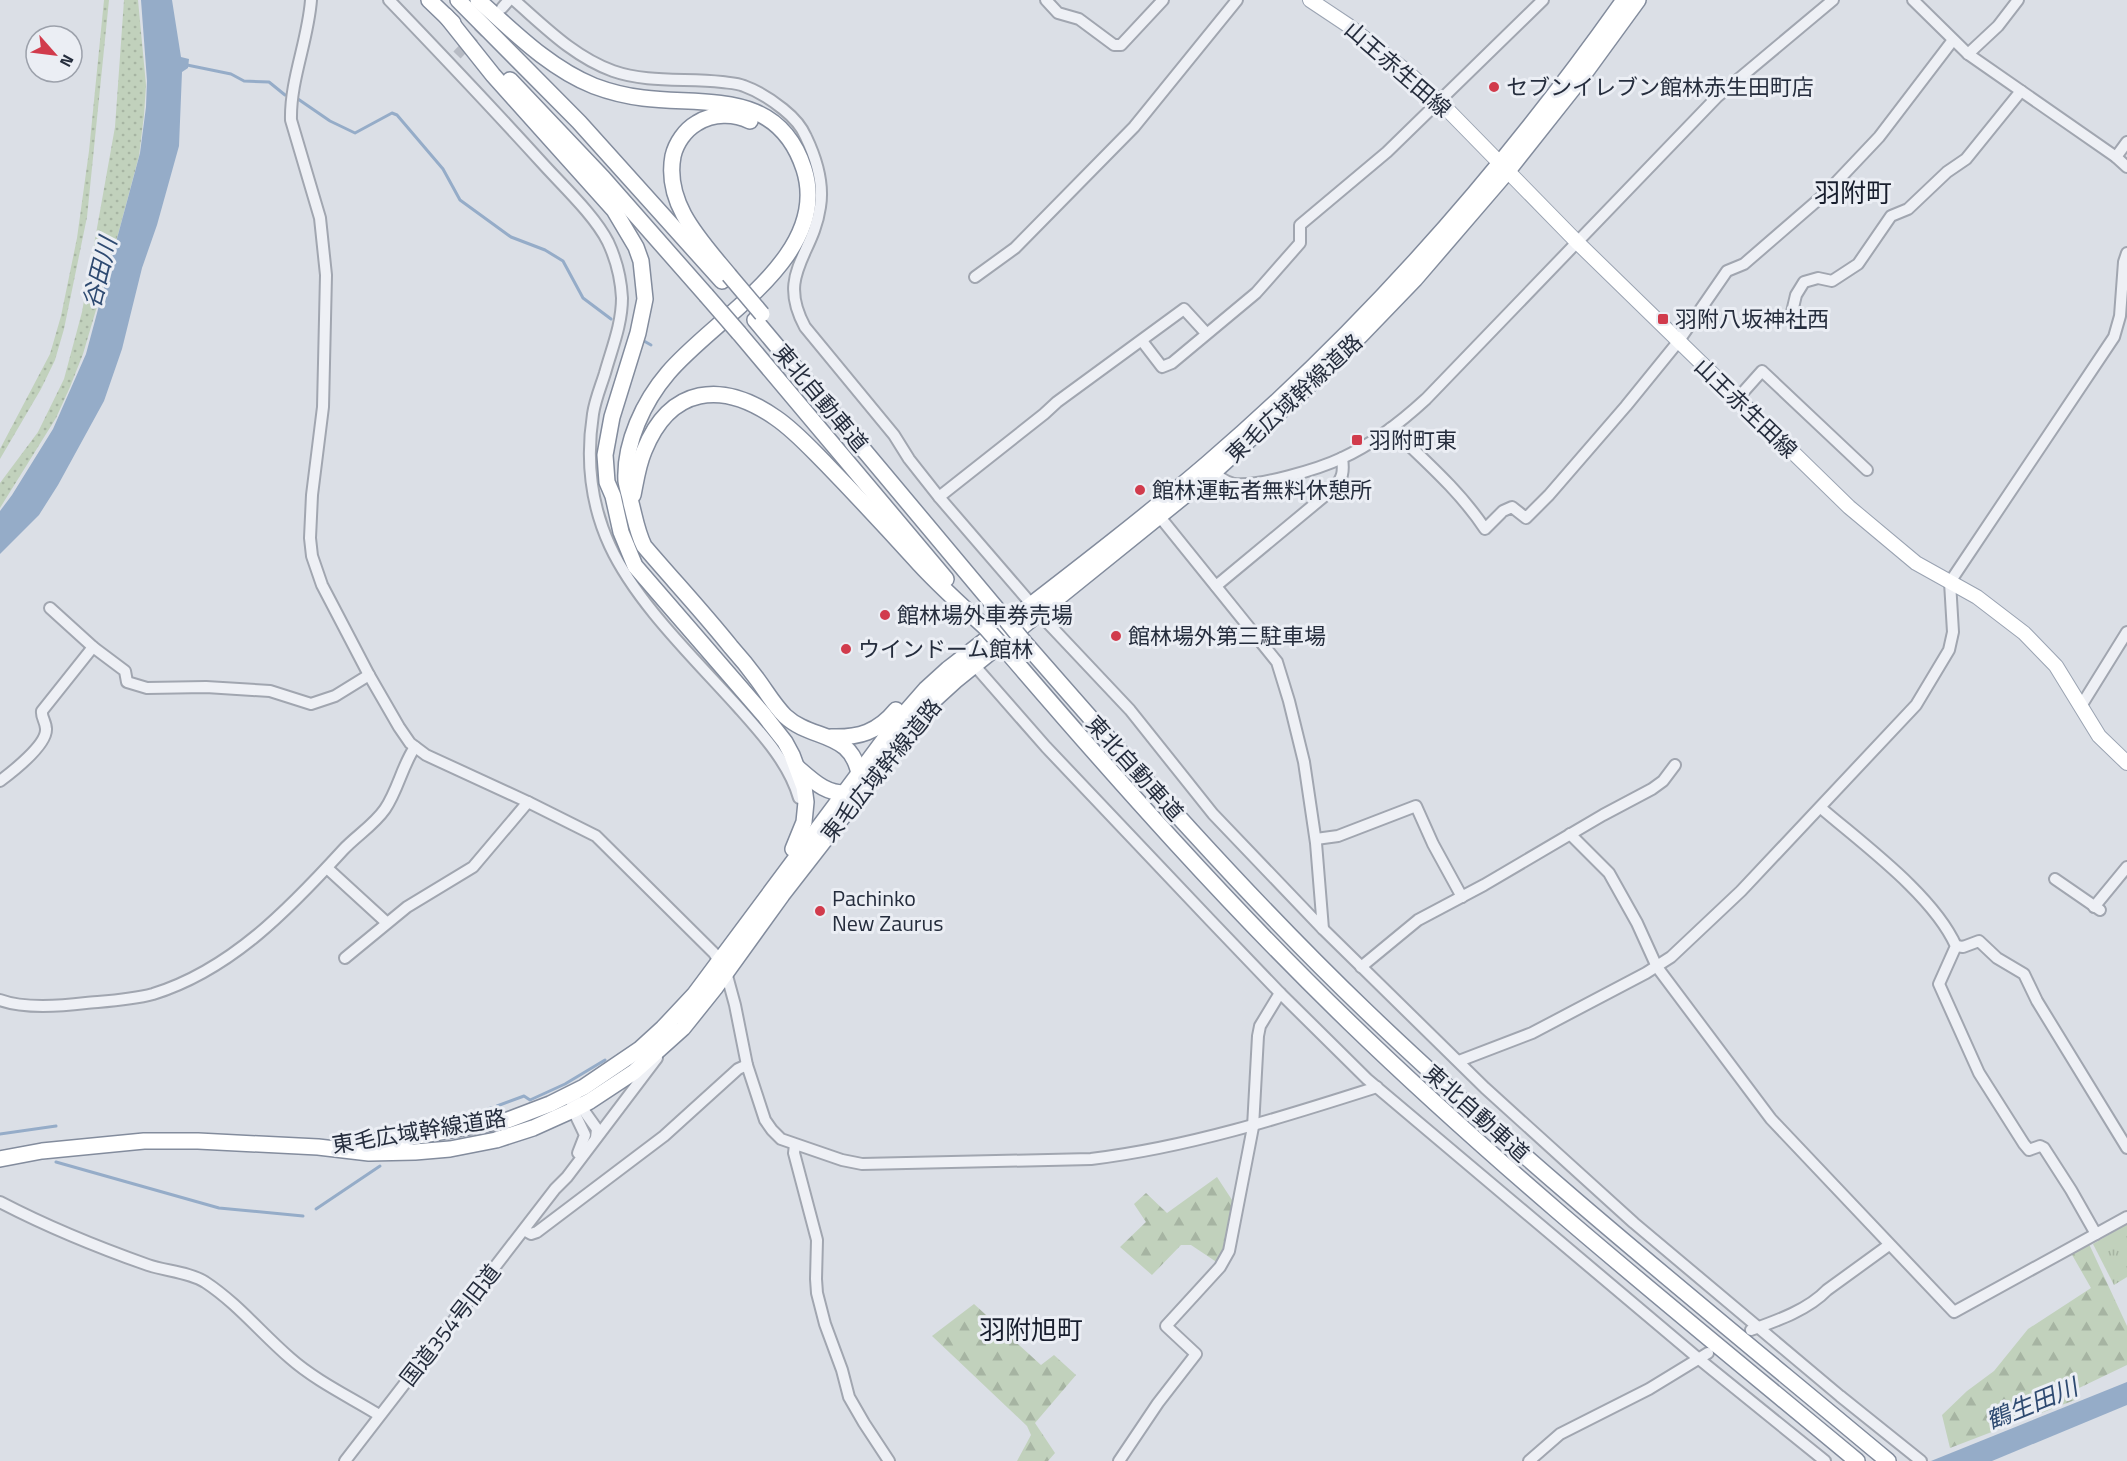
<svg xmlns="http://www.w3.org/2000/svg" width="2127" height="1461" viewBox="0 0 2127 1461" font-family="'Titillium Web','Noto Sans JP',sans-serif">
  <defs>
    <pattern id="grass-dots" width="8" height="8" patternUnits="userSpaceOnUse" patternTransform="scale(1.5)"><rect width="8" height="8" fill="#c1d1bc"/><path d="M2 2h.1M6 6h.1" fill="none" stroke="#a6b4a2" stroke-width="1.8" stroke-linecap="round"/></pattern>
    <pattern id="forest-firs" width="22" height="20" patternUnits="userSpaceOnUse" patternTransform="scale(1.5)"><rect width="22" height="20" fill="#c1d1bc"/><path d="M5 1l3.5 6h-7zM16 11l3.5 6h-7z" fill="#a6b4a2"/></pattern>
    <pattern id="park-tufts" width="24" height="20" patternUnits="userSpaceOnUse" patternTransform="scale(1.5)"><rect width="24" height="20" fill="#c1d1bc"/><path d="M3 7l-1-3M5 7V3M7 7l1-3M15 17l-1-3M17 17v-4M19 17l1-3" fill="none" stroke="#a6b4a2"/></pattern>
  </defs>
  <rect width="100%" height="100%" fill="#dbdfe6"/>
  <!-- grass -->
  <g fill="url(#grass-dots)">
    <polygon points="104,0 109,0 87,217 64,329 55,360 41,389 0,459 0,449 50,354 61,316 77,238 89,151"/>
    <polygon points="124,0 138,0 146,85 144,115 139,156 116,242 83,354 70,387 56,418 0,508 0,483 38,432 64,379 82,312 115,127"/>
  </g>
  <!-- forest -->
  <g fill="url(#forest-firs)">
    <polygon points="1217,1177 1234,1203 1225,1250 1218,1263 1191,1245 1181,1245 1152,1275 1120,1247 1146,1222 1134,1204 1146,1193 1167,1213"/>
    <polygon points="2089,1244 2127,1326 2127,1365 2079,1388 2080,1398 1950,1448 1942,1415 1967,1391 1994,1371 2028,1329 2091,1288 2071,1253"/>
    <polygon points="974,1304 1041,1365 1054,1355 1076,1375 1035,1423 1055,1453 1048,1461 1017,1461 1031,1435 1027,1426 932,1336"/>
  </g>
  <!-- park -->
  <polygon fill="url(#park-tufts)" points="2127,1224 2127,1277 2114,1285 2093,1244"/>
  <!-- water -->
  <g fill="#95acc8">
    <polygon points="141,0 172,0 181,57 189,59 188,68 182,72 179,146 157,225 142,268 122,349 104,401 58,485 39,515 0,554 0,511 12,495 53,429 86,354 140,153 146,107 147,81"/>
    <polygon points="2127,1382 2127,1405 1992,1461 1931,1461"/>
  </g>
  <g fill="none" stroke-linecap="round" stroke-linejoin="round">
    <!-- stream -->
    <g stroke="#95acc8" stroke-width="3">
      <polyline points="187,65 231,74 244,81 269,82 285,95"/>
      <polyline points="298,99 330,121 355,133 392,113 397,115 443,169 460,200 511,237 545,250 563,261 583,298 611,319"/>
      <polyline points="644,341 651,345"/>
      <polyline points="497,1106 524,1096 530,1100 565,1084 605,1060"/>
      <polyline points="397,1127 457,1121 491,1108"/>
      <polyline points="0,1134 56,1126"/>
      <polyline points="56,1162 219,1208 303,1216"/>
      <polyline points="316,1209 380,1166"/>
    </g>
    <!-- minor-tunnel -->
    <polyline stroke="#b7bbc4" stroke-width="10" stroke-dasharray="10 5" stroke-linecap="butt" points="457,55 500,10"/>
    <!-- minor casing -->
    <g stroke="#a1a6b0" stroke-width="14">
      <g id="minor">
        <path d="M311,0C308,41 290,80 291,120L320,218L326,275L323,407L312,495L310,538L312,556L322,585L369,675L399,727L410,743L426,755L528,802L596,836L714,953L726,972L735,1005L747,1065L765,1120L772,1130L781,1139L842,1160L862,1164L1091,1159C1190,1147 1283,1117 1377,1087"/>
        <path d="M389,0C441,54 493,109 544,165C564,187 595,216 608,242C616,259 621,279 622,298C622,324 612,348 605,373C601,386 595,400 593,414C586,459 591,505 610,546C637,604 695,659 738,707C762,734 789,763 799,798"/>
        <path d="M514,0C545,27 574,57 613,71C647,83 686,78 722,82C729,83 737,83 744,86C758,91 772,100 783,109C793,117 801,125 806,137C816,158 824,183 820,207C813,256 776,274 805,327L894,435L909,459L939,497L1046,621L1130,710L1213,814L1323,929L1485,1088L1634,1223L1840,1396L1921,1461"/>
        <polyline points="1046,0 1058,13 1079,19 1114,45 1121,45 1163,0"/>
        <polyline points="1913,0 1968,54 2116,157 2127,167"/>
        <polyline points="502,8 509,0"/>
        <polyline points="1968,54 1998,26 2018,0"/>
        <polyline points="2116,157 2127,142"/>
        <polyline points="975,277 1015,248 1134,127 1237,0"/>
        <polyline points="1792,312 1796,295 1804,282 1818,278 1832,281 1858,264 1891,216 1908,209 1947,172 1966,159 2021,91"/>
        <polyline points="1142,341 1162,367 1172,363 1256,293 1300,243 1300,225 1387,152 1543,0"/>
        <polyline points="1737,399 1762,371 1867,470"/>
        <path d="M1391,428C1424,460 1460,491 1485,529L1503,511L1512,507L1526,518L1549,495L1626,406L1678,342L1727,271L1744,264L1826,193L1879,137L1953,40"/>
        <path d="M1212,468C1217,476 1225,482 1234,484C1258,487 1319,469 1342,458C1373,444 1401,422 1426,399L1717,97L1833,0"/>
        <polyline points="939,497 1044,414 1057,402 1184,309 1206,333"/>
        <polyline points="1160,517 1277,662 1289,701 1304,762 1316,843 1323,929"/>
        <path d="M1216,586L1333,489C1343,478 1344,472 1342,458"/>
        <polyline points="50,608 93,647 125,671 127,682 147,688 206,687 270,691 311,704 335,696 369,675"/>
        <polyline points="975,666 1046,747 1211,921 1280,993 1367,1079 1699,1359 1825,1461"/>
        <polyline points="2081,706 2127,632"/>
        <path d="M0,781C12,772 47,745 46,729C46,722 41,717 42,711L93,647"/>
        <path d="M1821,808C1864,845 1933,895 1956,946L1939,984L1979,1073L2024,1144L2029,1150L2040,1146L2044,1148L2071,1190L2096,1234"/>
        <polyline points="1570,834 1609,873 1637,923 1657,967 1771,1119 1954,1312 2127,1217"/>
        <polyline points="1316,839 1338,836 1416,806 1433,844 1462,897"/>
        <polyline points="327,868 386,922"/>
        <polyline points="2055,879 2100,910"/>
        <polyline points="2094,907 2127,867"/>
        <polyline points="1956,946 1963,947 1979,941 1997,958 2024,974 2037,1001 2127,1148"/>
        <polyline points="345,958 407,907 473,867 528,802"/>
        <polyline points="1361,967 1418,920 1484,885 1603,815 1652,789 1663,781 1675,765"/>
        <path d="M0,1000C24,1009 61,1006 86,1003C108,1001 131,1000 153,994C231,970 290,908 343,850C356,836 374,825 385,809C398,790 402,766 415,747"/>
        <polyline points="1459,1061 1532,1033 1646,973 1671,957 1741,891 1916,705 1949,650 1953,632 1950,582 2114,337 2120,316 2124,262 2127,253"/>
        <polyline points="577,1101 597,1129 596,1138"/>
        <polyline points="572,1104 573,1110 585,1135 578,1153"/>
        <polyline points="795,1145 794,1153 817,1240 816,1279 817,1293 825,1324 842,1370 849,1397 864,1423 889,1461"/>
        <path d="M0,1202C48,1227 97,1247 148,1265C165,1271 189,1272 205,1282C237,1303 261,1333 290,1358C316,1381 350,1397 379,1415"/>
        <polyline points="524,1230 531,1234 537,1232 664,1136 738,1069 747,1065"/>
        <path d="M1751,1330C1776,1321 1808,1310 1827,1290L1889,1245"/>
        <polyline points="345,1461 555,1189 567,1177 657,1058"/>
        <polyline points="1119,1461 1158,1403 1196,1354 1166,1326 1220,1267 1229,1251 1253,1127 1258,1036 1260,1026 1280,993"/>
        <polyline points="1529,1461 1560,1434 1649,1389 1708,1353"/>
      </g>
    </g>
    <!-- major casing -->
    <g stroke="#9aa3b2" stroke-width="16">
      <polyline id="major" points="1310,0 1349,26 1405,70 1439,101 1578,243 1849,507 1916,563 1977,597 2024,633 2056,666 2099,736 2127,763"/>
    </g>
    <!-- highway casing -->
    <g stroke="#838c9d" stroke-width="18">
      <g id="highway">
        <polyline points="429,0 453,23"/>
        <polyline points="458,0 579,122 722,281"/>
        <path d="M478,0C513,31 549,68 594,86C610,92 626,96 643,98C707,106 778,89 804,169C832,256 714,318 668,373C644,401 624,443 626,481C627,488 630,496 631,503C635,518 637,532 644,546C673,580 703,612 731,647C740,657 749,668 757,679C766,691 774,705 785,716C813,742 854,729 860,780"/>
        <polyline points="446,16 493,75 614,210 636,247 641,261 645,299 638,333 612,417 605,455 607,482 613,496 621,532 635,566 764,715 785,742 792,755 804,787 806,802 804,822 793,849"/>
        <polyline points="510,80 603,178 706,295"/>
        <path d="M729,275C701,241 664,204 673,156C676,143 685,130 697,123C713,113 734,113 750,121"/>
        <polyline points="755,320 1002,615"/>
        <polyline points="739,333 946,579"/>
        <path d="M633,495C636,480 638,465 644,451C670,386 722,380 776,418C795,431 810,448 826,464C856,495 885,526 914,558C936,583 961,605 986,628"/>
        <path d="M1024,642C1134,768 1245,895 1366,1011C1532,1170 1712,1314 1888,1461"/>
        <path d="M1009,654C1118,781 1229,906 1349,1022C1510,1178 1685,1318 1857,1461"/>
        <path d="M831,737C859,738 878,732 896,710"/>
        <path d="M798,768C814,782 827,795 850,793"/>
        <path d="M345,1144L406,1138L508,1120L550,1104L584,1087L640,1049L663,1028L694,995L898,721L926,689L948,669C1035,601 1124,535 1208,463C1365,328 1504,170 1624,0"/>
        <polyline points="0,1159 42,1151 144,1141 198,1141 318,1147 369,1153 415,1152 450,1149 496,1140 533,1128 573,1110 590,1101 634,1072 683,1028 715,988 782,895 932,702 955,681 1214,472 1305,389 1361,335 1415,279 1507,172 1579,81 1638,0"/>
      </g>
    </g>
    <!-- minor -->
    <use href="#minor" stroke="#eef0f5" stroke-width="10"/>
    <!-- major -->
    <use href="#major" stroke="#fff" stroke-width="14"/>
    <!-- highway -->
    <use href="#highway" stroke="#fff" stroke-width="15"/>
    <!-- highway-bridge casing -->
    <g stroke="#838c9d" stroke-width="18" stroke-linecap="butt">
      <g id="highway-bridge">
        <polyline points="729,275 762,314"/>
        <polyline points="706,295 739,333"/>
        <polyline points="1002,615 1024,642"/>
        <polyline points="986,628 1009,654"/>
      </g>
    </g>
    <!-- highway-bridge -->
    <use href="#highway-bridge" stroke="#fff" stroke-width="15"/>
  </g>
  <!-- markers -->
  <g fill="#d13b4c" stroke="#ebeef4" stroke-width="2">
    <circle cx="1494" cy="87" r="6"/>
    <rect x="1657" y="313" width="12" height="12" rx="3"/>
    <rect x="1351" y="434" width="12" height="12" rx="3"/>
    <circle cx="1140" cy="490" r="6"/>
    <circle cx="885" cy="615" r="6"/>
    <circle cx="1116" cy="636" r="6"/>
    <circle cx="846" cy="649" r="6"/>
    <circle cx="820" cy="911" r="6"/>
  </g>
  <g text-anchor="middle" stroke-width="6" stroke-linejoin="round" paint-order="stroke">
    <!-- street labels -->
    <g font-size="22" fill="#252d3d" stroke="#ebeef4">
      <text transform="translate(1398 69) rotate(41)" y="8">山王赤生田線</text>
      <text transform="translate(821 398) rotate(50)" y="8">東北自動車道</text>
      <text transform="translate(1294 398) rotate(-43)" y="8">東毛広域幹線道路</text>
      <text transform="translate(1746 408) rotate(44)" y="8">山王赤生田線</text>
      <text transform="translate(1135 768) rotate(48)" y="8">東北自動車道</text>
      <text transform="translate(881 770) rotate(-51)" y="8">東毛広域幹線道路</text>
      <text transform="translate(1477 1113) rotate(42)" y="8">東北自動車道</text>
      <text transform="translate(419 1131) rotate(-9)" y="8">東毛広域幹線道路</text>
      <text transform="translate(450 1325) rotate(-52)" y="8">国道354号旧道</text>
    </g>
    <!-- poi labels -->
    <g font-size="22" fill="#252d3d" stroke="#ebeef4" text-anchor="start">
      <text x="1506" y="95">セブンイレブン館林赤生田町店</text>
      <text x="1675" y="327">羽附八坂神社西</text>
      <text x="1369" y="448">羽附町東</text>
      <text x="1152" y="498">館林運転者無料休憩所</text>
      <text x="897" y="623">館林場外車券売場</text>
      <text x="1128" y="644">館林場外第三駐車場</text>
      <text x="858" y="657">ウインドーム館林</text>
      <text x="832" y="906">Pachinko<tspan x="832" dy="25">New Zaurus</tspan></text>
    </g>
    <!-- water labels -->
    <g font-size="24" font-style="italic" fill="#2e4a71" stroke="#ebeef4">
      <text transform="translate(100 273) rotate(-76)" y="8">谷田川</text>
      <text transform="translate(2032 1404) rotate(-22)" y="8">鶴生田川</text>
    </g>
    <!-- quarter labels -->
    <g font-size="26" fill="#181e2d" stroke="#ebeef4">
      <text x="1853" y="202">羽附町</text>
      <text x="1031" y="1339">羽附旭町</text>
    </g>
  </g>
  <!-- north arrow -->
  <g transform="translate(54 54) rotate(118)"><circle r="28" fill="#ebeef4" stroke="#9ca1ab" stroke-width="1.5"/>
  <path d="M0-4.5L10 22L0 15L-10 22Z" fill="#d13b4c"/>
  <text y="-9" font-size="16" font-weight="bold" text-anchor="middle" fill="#252d3d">N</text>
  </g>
</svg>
